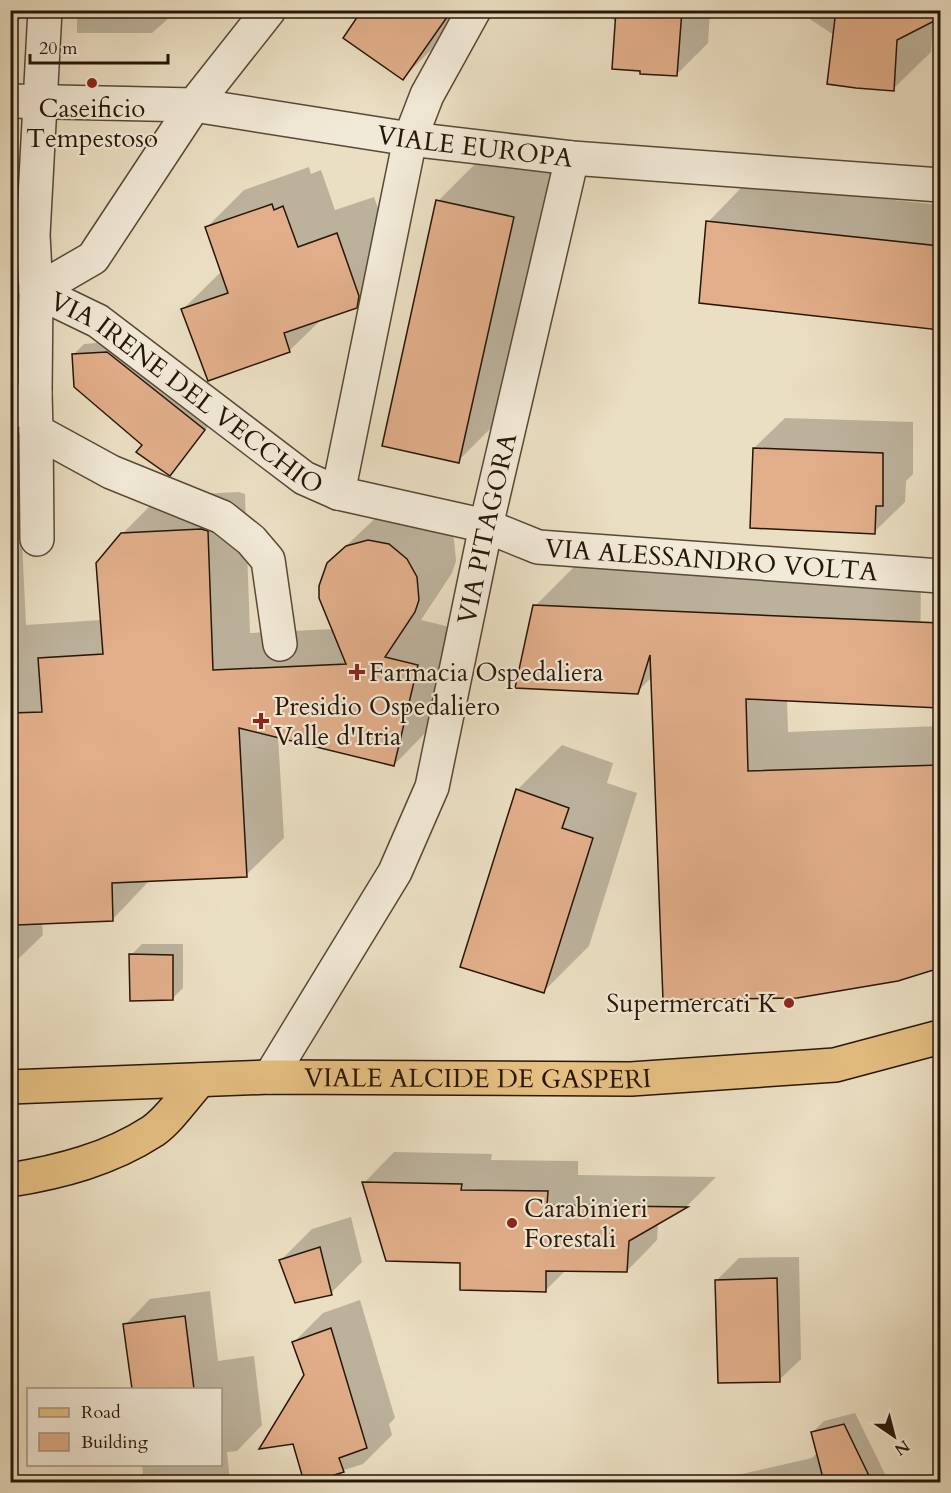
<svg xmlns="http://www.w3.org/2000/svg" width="951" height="1493" viewBox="0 0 951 1493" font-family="Cardo,serif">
  <rect width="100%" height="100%" fill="#ebdfc3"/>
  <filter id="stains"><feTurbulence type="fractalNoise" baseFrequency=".00333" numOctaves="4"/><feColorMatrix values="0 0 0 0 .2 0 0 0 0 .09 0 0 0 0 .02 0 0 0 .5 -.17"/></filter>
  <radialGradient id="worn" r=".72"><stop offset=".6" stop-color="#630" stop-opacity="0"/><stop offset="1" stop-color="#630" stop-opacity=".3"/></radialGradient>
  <!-- shadow -->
  <g fill="#0003">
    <polygon points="10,10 29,10 10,29"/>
    <polygon points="77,10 178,10 152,33 77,33"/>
    <polygon points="364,10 462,10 441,40 403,78"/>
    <polygon points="602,10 710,10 708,43 677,74"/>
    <polygon points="796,10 940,10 940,17 933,21 931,52 893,89 834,35"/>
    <polygon points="483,156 558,172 504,415 458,461 438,201"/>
    <polygon points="309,167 311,174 321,170 335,210 374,197 396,258 394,268 356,306 323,318 289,351 183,309 222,271 207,227 244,190"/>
    <polygon points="745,184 940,205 940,328 701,302 708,222"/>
    <polygon points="119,341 215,418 169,474 73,355 84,344"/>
    <polygon points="785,418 913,422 913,474 906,481 905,502 874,532 754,448"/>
    <polygon points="239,492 245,494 250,633 334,629 328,563 385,509 445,522 454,539 456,561 452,573 421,620 454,628 431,727 394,765 278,736 284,838 246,875 150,880 112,920 42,922 43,935 10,967 10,542 22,541 26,625 101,620 122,534 160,496"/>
    <polygon points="575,566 921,580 920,663 787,699 788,732 940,726 940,966 897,979 652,677 637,692 535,606"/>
    <polygon points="562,745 613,763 607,783 637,793 589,946 543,992 517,790"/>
    <polygon points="142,944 183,944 183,988 172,999 131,955"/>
    <polygon points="394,1152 492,1154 491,1160 578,1161 578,1175 716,1177 687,1206 658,1223 657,1240 627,1271 566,1270 545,1291 461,1261 364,1183"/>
    <polygon points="351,1217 362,1262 331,1293 281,1260 312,1229"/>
    <polygon points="799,1257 801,1359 779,1380 717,1280 739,1258"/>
    <polygon points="210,1291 218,1361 254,1356 262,1425 237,1451 227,1452 230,1482 111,1482 143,1474 142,1464 220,1464 220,1390 133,1390 125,1325 150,1299"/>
    <polygon points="360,1300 395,1418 389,1424 392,1435 363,1464 306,1482 294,1442 305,1375 294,1342 323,1313"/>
    <polygon points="855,1413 889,1482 707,1482 812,1458 818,1452 813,1432 824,1421"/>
  </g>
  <!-- building -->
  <g fill="#e1ae89" stroke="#271606" stroke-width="1.5">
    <polygon points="362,10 452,10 403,80 343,38"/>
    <polygon points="616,10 682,10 677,76 640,74 640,71 612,69"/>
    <polygon points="836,10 940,10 940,18 897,40 894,91 856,88 827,84"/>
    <polygon points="436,200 514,217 459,463 382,446"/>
    <polygon points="272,204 274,210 283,206 298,247 337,233 359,296 357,308 284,333 290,352 208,381 181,309 228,293 205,227"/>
    <polygon points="706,221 940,246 940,330 699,303"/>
    <polygon points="107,352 205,430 170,476 136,452 142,445 74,387 72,354"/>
    <polygon points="753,448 883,453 883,506 876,506 875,534 750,528"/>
    <polygon points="201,529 208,531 213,670 346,664 319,598 319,586 327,563 346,546 368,540 389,544 407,559 417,577 419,600 415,612 385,657 418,665 394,766 239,728 247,877 112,883 113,921 17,925 13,814 10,814 10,713 42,712 38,658 103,654 96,563 121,533"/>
    <polygon points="533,605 940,623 940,708 746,699 748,771 940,765 940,968 898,981 797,998 663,1000 650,655 638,694 515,688"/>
    <polygon points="516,789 569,808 562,828 593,838 544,993 460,967"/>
    <polygon points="129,954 173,955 173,1000 130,1001"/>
    <polygon points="362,1182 462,1184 461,1190 548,1191 547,1205 688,1207 629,1241 627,1272 546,1271 546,1292 460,1290 460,1263 386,1261"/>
    <polygon points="320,1247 332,1295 295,1303 279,1260"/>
    <polygon points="777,1278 780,1382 718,1383 715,1280"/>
    <polygon points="185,1316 194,1389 132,1389 123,1324"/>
    <polygon points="331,1328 367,1448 339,1458 344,1472 312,1482 304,1482 293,1444 259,1449 304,1375 292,1342"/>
    <polygon points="844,1424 872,1482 824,1482 811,1432"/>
  </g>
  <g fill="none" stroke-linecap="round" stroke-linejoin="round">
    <!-- street casing -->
    <g stroke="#584835" stroke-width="36">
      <g id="street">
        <path id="s1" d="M45,10L33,235L36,291L98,321L304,478L338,493L486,526L538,547L940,576"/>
        <path id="s2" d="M10,101L194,105L410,139L572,158L940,185"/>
        <polyline points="35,393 36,431 111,472 222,517 251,540 268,560 280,644"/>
        <polyline points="10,413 35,393 36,291 93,258 194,105 269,10"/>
        <polyline points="36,431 37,539"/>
        <polyline points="338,493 410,139 427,95 474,10"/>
        <path id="s3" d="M270,1077L395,872L432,787L486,526L572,158"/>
      </g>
    </g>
    <!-- primary casing -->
    <g stroke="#271606" stroke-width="36">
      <g id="primary">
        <path id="s4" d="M10,1087L270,1077L631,1079L835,1065L940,1037"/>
        <path d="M10,1180C60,1172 110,1159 153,1131C170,1119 185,1096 200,1080"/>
      </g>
    </g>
    <!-- street -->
    <use href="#street" stroke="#f2ead8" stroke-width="33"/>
    <!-- primary -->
    <use href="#primary" stroke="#e6c082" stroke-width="33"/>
  </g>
  <!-- markers -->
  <g fill="#8f2418" stroke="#f2ead8" stroke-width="2">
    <circle cx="92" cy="83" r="6"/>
    <path d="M354 663h6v6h6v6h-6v6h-6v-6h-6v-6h6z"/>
    <path d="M258 712h6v6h6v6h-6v6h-6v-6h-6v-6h6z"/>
    <circle cx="789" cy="1003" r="6"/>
    <circle cx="512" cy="1223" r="6"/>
  </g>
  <g text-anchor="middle" stroke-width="4.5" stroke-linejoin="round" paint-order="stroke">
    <!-- poi labels -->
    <g font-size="26" fill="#271606" stroke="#f2ead8" text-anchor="start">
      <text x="92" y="117" text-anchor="middle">Caseificio<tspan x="92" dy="30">Tempestoso</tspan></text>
      <text x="369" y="681">Farmacia Ospedaliera</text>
      <text x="274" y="715">Presidio Ospedaliero<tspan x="274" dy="30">Valle d'Itria</tspan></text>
      <text x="777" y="1012" text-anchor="end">Supermercati K</text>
      <text x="524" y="1217">Carabinieri<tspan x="524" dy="30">Forestali</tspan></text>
    </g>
    <!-- street labels -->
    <g font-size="26" fill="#271606" stroke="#f2ead8">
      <text dy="9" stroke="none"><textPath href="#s2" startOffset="468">VIALE EUROPA</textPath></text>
      <text dy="9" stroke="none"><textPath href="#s1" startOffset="464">VIA IRENE DEL VECCHIO</textPath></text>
      <text dy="9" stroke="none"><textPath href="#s3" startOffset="597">VIA PITAGORA</textPath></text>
      <text dy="9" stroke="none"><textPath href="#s1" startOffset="1028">VIA ALESSANDRO VOLTA</textPath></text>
      <text dy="9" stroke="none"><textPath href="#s4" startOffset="468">VIALE ALCIDE DE GASPERI</textPath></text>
    </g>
  </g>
  <!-- margin -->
  <rect width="951" height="1493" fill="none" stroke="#ebdfc3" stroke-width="36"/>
  <rect x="12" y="12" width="927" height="1469" fill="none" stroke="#271606" stroke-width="3"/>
  <rect x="18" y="18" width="915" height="1457" fill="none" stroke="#271606" stroke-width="1.5"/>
  <!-- legend -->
  <rect x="27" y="1388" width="195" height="78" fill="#f2ead8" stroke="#a19584" stroke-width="1.5"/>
  <rect x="39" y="1408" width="30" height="9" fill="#e6c082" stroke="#a19584" stroke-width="1.5"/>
  <text x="81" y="1418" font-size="18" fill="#271606">Road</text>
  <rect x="39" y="1433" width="30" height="18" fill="#e1ae89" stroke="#a19584" stroke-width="1.5"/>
  <text x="81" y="1448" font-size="18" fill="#271606">Building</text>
  <!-- north arrow -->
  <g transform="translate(894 1436) rotate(145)" stroke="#f2ead8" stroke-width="4.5" paint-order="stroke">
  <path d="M0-4.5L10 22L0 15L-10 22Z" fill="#271606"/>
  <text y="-9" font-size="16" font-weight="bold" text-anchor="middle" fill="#271606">N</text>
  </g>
  <!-- scale -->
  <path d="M30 54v9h138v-9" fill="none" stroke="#271606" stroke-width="3"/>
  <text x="39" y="54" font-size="18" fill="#271606" stroke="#f2ead8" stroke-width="4.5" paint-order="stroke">20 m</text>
  <rect width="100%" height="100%" filter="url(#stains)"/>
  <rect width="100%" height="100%" fill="url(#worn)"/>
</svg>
